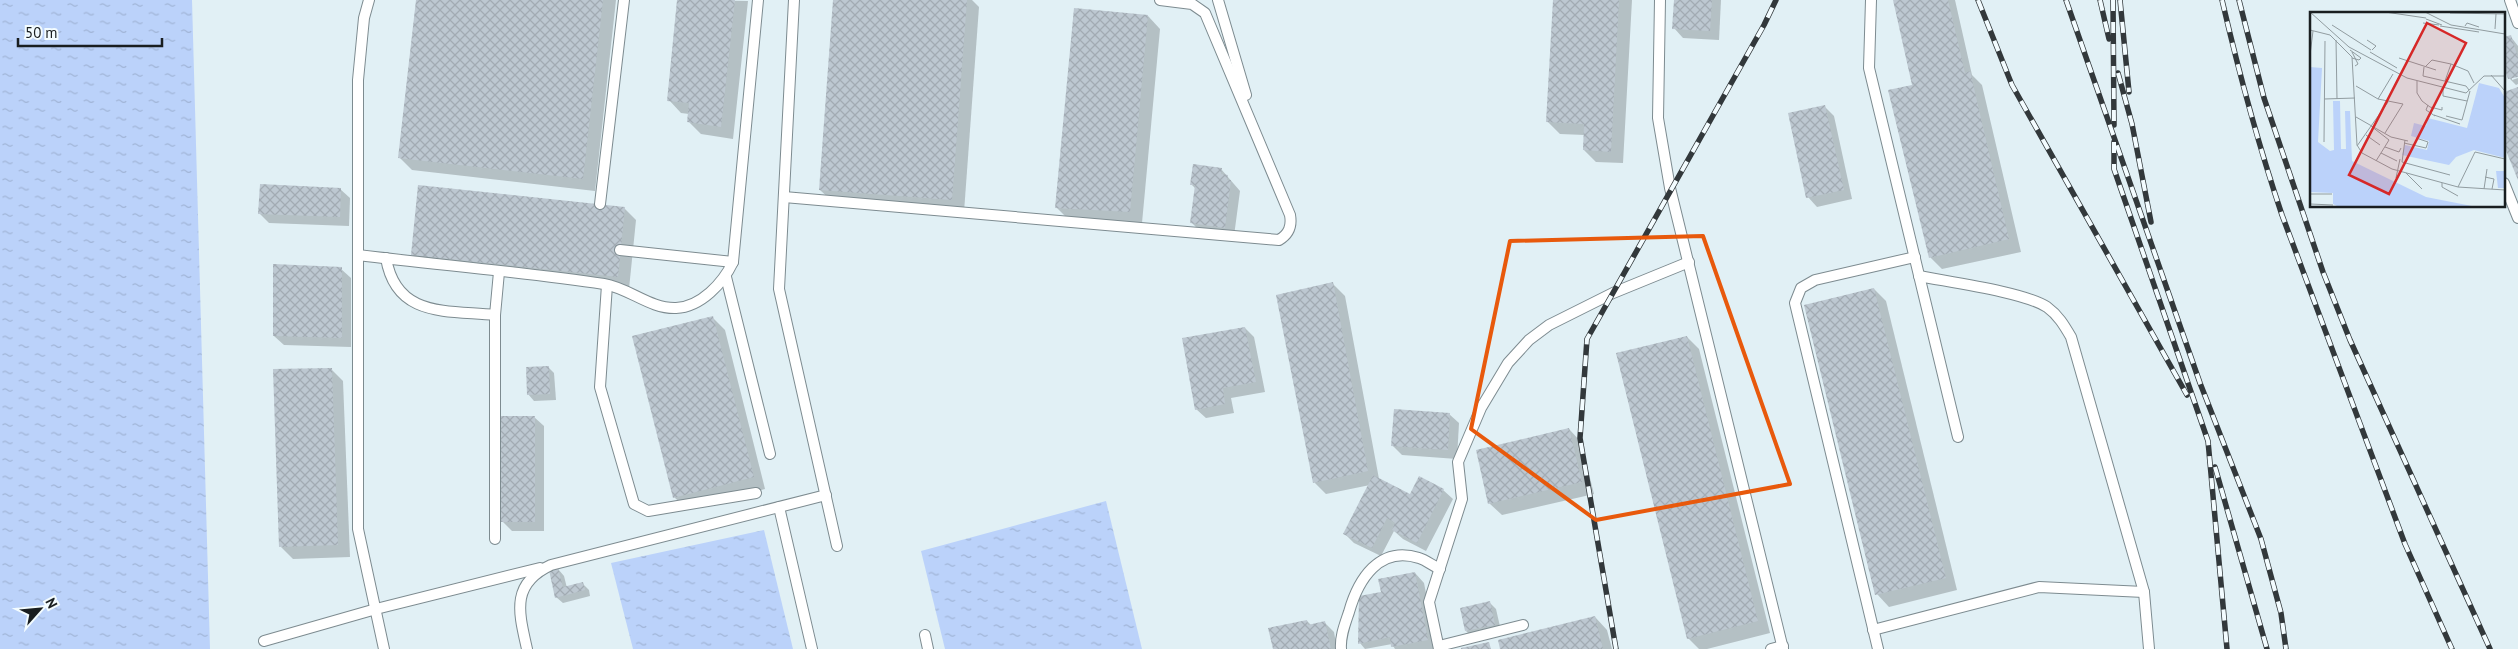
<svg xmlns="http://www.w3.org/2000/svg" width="2518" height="649" viewBox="0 0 2518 649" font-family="'PT Sans',sans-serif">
  <defs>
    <pattern id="water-ripples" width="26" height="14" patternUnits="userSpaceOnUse" patternTransform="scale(1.25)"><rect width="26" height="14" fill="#bbd2fa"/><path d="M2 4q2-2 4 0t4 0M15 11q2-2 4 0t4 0" fill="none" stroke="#a0b4d6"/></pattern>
    <pattern id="building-cross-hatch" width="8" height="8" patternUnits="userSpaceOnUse" patternTransform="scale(1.25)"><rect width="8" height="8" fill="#bdc8d1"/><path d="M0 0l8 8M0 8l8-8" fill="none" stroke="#a2abb3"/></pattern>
  </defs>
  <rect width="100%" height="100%" fill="#e1f0f5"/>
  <!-- water -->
  <g fill="url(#water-ripples)">
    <polygon points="0,0 192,0 210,649 0,649"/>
    <polygon points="1106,501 1142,649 945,649 921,551"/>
    <polygon points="764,530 793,649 633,649 611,563"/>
  </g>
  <!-- shadow -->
  <g fill="#0003">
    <polygon points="417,0 616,0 595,191 412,170 400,158"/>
    <polygon points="694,0 748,1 733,139 701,134 689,122 689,114 681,113 669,100"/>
    <polygon points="834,0 972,0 979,7 964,212 833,202 820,190"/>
    <polygon points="1554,0 1632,0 1623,163 1596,162 1584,150 1585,135 1560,134 1547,121"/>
    <polygon points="1675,0 1721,0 1719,40 1683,38 1674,28"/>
    <polygon points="1894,0 1955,0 1972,75 1982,85 2021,252 1942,269 1930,257 1914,86"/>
    <polygon points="1148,16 1160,29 1142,223 1068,219 1056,207"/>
    <polygon points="2511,37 2518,46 2518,75 2512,77 2512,80 2518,78 2518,84 2516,85 2510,79 2504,61"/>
    <polygon points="1824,106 1834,116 1852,199 1817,207 1808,197"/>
    <polygon points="1221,169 1240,191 1234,236 1201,232 1191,222 1196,189 1191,184"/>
    <polygon points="340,189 350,198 349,226 269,223 260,214"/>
    <polygon points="624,208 636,220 629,289 425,267 412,255"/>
    <polygon points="341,269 351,278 351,347 284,345 274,336"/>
    <polygon points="1333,284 1345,296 1379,479 1410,496 1443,490 1453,499 1426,551 1403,539 1394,531 1381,556 1354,543 1345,534 1370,485 1326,494 1314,482"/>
    <polygon points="1874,289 1886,301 1957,590 1889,607 1877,594"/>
    <polygon points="713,318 725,330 765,489 687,509 674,497"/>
    <polygon points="1245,328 1254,337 1265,392 1231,398 1234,413 1206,418 1196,409"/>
    <polygon points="1687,337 1699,349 1770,633 1707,649 1699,649 1688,638"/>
    <polygon points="548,367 554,373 556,400 534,401 528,394"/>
    <polygon points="331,369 343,381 350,557 293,559 281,547"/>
    <polygon points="1449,414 1459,423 1457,459 1402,455 1393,446"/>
    <polygon points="534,417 544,426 544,531 512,531 502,521"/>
    <polygon points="1569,429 1581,442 1594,494 1502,515 1489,503"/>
    <polygon points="558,569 564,576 567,588 583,584 589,590 590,596 563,603 556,597"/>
    <polygon points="1415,573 1424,583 1437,649 1395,649 1392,644 1365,649 1360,643 1382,593"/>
    <polygon points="1490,603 1496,609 1501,631 1472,637 1466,631"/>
    <polygon points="1595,617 1607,630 1612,649 1501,649"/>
    <polygon points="1307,621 1311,625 1324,622 1334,632 1337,649 1274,649"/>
  </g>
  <!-- building -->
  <g fill="url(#building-cross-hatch)">
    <polygon points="416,0 603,0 583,179 398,158"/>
    <polygon points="677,0 735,0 721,127 687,122 689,103 667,101"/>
    <polygon points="833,0 967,0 952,200 819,190"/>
    <polygon points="1553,0 1619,0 1611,152 1583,150 1584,124 1546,122"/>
    <polygon points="1674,0 1712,0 1710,31 1672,29"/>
    <polygon points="1893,0 1948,0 1965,73 1970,71 2009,239 1929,258 1888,90 1912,85"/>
    <polygon points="1074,8 1148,15 1130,212 1055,208"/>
    <polygon points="2511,35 2518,58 2518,77 2508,79 2504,66 2504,37"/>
    <polygon points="2518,87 2518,180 2504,146 2504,92"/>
    <polygon points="1825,105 1844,190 1806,198 1788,113"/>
    <polygon points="1193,164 1222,168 1221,174 1228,175 1227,180 1231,180 1225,228 1190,223 1195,185 1190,185"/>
    <polygon points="260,184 341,188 340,217 258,214"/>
    <polygon points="418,185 625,207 618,277 411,255"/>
    <polygon points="273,264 342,267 342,338 273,336"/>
    <polygon points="1333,282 1368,471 1313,483 1276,295"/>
    <polygon points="1874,288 1946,578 1875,595 1804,305"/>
    <polygon points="713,316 754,477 673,498 632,336"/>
    <polygon points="1245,327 1256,382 1223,388 1225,404 1195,410 1182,338"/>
    <polygon points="1687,336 1758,621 1687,639 1616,353"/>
    <polygon points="549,366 550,394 527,395 526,367"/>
    <polygon points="332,368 338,545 279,547 273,369"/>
    <polygon points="1394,409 1450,413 1448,450 1391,446"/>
    <polygon points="500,416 535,416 535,522 501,522"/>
    <polygon points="1569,428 1582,482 1488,504 1476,450"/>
    <polygon points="1373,475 1410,494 1419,476 1444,489 1417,543 1392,530 1395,523 1387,518 1372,548 1343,534"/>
    <polygon points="558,568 563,587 583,582 585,590 555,598 549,570"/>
    <polygon points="1415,572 1428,640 1391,647 1390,637 1358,644 1359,596 1381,592 1378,579"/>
    <polygon points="1490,601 1495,625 1465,631 1460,608"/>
    <polygon points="1595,616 1603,649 1500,649 1498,640"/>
    <polygon points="1307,620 1308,625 1325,621 1331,649 1273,649 1268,628"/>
    <polygon points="1489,642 1491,649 1461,649 1461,648"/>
  </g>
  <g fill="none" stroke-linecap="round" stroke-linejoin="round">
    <!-- service casing -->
    <g stroke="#7d8b90" stroke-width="12">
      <g id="service">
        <polyline points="369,0 364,18 358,80 358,529 384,649"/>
        <polyline points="794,0 779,289 837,546"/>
        <polyline points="1218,0 1246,95"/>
        <polyline points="1660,0 1658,118 1670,188 1783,649"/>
        <polyline points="1871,0 1869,68 1958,437"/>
        <polyline points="2510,0 2518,23"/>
        <polyline points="2504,183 2518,218"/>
        <path d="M784,197L1279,240C1289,234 1292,226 1290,215L1205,13L1192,4L1160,0"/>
        <polyline points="600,204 624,0"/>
        <polyline points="620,250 733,262"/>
        <path d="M358,255C440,265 523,272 604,284C629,288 650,309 676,308C701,307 723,283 733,262L758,0"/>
        <path d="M386,258C396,318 447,310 495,315"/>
        <path d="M1919,276C1949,282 2024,292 2047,307C2058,315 2064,325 2071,337L2144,592L2149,649"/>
        <polyline points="726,277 770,454"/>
        <polyline points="607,285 600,387 634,504 648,511 756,493"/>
        <polyline points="779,507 812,649"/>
        <polyline points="495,539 495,315 499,272"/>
        <polyline points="1873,630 2039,587 2144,592"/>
        <polyline points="925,635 928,649"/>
        <polyline points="264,641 376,609 540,568"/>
        <polyline points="1439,646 1523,625"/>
        <path d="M527,649C519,613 510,584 551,565L826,495"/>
        <path d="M1341,649C1340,636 1345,624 1349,612C1358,580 1379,545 1419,558C1426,560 1433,566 1440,569"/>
        <polyline points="1439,649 1429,602 1462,499 1458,462 1481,408 1508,363 1529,340 1549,325 1613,293 1689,262"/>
        <polyline points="1771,649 1783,646"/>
        <polyline points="1878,649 1795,303 1801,288 1815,280 1915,257"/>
      </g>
    </g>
    <!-- service -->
    <use href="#service" stroke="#fff" stroke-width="10"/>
    <!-- rail casing -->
    <g stroke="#32383b" stroke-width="5.5">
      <g id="rail">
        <polyline points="1978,0 2012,85 2187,395"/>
        <polyline points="2066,0 2200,383 2261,539 2281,613 2286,649"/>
        <polyline points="2100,0 2109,39"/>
        <polyline points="2113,0 2114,125"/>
        <polyline points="2120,0 2129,92"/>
        <path d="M2222,0C2239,73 2258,144 2282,215L2405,544L2452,649"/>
        <polyline points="2239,0 2264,98 2323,272 2350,340 2490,649"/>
        <polyline points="2118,73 2132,124 2151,222"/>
        <polyline points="2114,142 2114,169 2208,441 2227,649"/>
        <polyline points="2215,467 2267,649"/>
        <polyline points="1616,649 1580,438 1587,339 1764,25 1776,0"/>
      </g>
    </g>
    <!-- rail -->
    <use href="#rail" stroke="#f3fcff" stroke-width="4" stroke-dasharray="11" stroke-linecap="butt"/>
  </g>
  <!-- marked area -->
  <path fill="none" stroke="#e8590c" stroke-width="4" stroke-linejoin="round" d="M1703,236L1790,484L1596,520L1471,429L1510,241Z"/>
  <!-- overview -->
  <g transform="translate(2310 12)">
    <rect width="195" height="195" fill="#e1f0f5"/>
    <path d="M0,55L12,56L8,130L20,139L24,138L23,89H30L31,137H36L35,99H40L42,149L116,185L167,195H29L23,192V181L0,180ZM169,71L189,76L195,86V146L164,138L146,145L139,153L92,143L95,133L117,138L119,129L101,124L104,111L116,114L118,106L157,116ZM186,159H195V176H188Z" fill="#bbd2fa"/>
    <path fill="none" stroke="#919ca0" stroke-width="1" d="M0,0L39,35L97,66L156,81L174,64H195M75,0L116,6M115,0L141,13L195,22M140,1L195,2M116,7L132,13M113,11L129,13M22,13L61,38M130,14L169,20M155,14L157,11L169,15M185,17L186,2M0,18L20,23L42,45L47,133L52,141L82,157L148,175L195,178M26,28L27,87M57,28L66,34L62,38M40,38L51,46L49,48L42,46M42,40L48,52L45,54M60,40L87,56M0,43L3,19M89,46L126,58M114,55L113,64L156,74L159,78M115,55L122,48L141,52L158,59L164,71M181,63L195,79M107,69V81L112,89L120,95L132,98V95M135,69L141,52M46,74L68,87L93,92L75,121M133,75V84L157,89M14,87L45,86M68,87L83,62M118,93L116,98L125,104M124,103L150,112M136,104L152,108L160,79M46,105L81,125L98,129M61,114L79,128L66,149M56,123L70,133M95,128L92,150L140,163M14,130L15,29M94,131L116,136L118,130L106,126M47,134L78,90M75,135L89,140L91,136M71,141L87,149M96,161L112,177M175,165L184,167L182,177M86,166L90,147M132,171V175L148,184M148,175L165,140L195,147M174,177L177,157M0,182H22M0,192L23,193"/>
    <path fill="#d62828" fill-opacity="0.15" stroke="#d62828" stroke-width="2.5" d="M117,11L156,31L79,182L39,163Z"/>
    <rect width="195" height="195" fill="none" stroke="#191e20" stroke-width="2.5"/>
  </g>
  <!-- north arrow -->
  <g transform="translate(40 609) rotate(63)" stroke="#f3fcff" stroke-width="4" paint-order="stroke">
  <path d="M0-4L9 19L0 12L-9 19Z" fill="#191e20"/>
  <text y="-8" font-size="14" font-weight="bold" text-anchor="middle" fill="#191e20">N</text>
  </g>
  <!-- scale -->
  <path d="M18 38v8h144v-8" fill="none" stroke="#191e20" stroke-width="2.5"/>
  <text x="25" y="38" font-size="15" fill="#191e20" stroke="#f3fcff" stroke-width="4" paint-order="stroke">50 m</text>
</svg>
